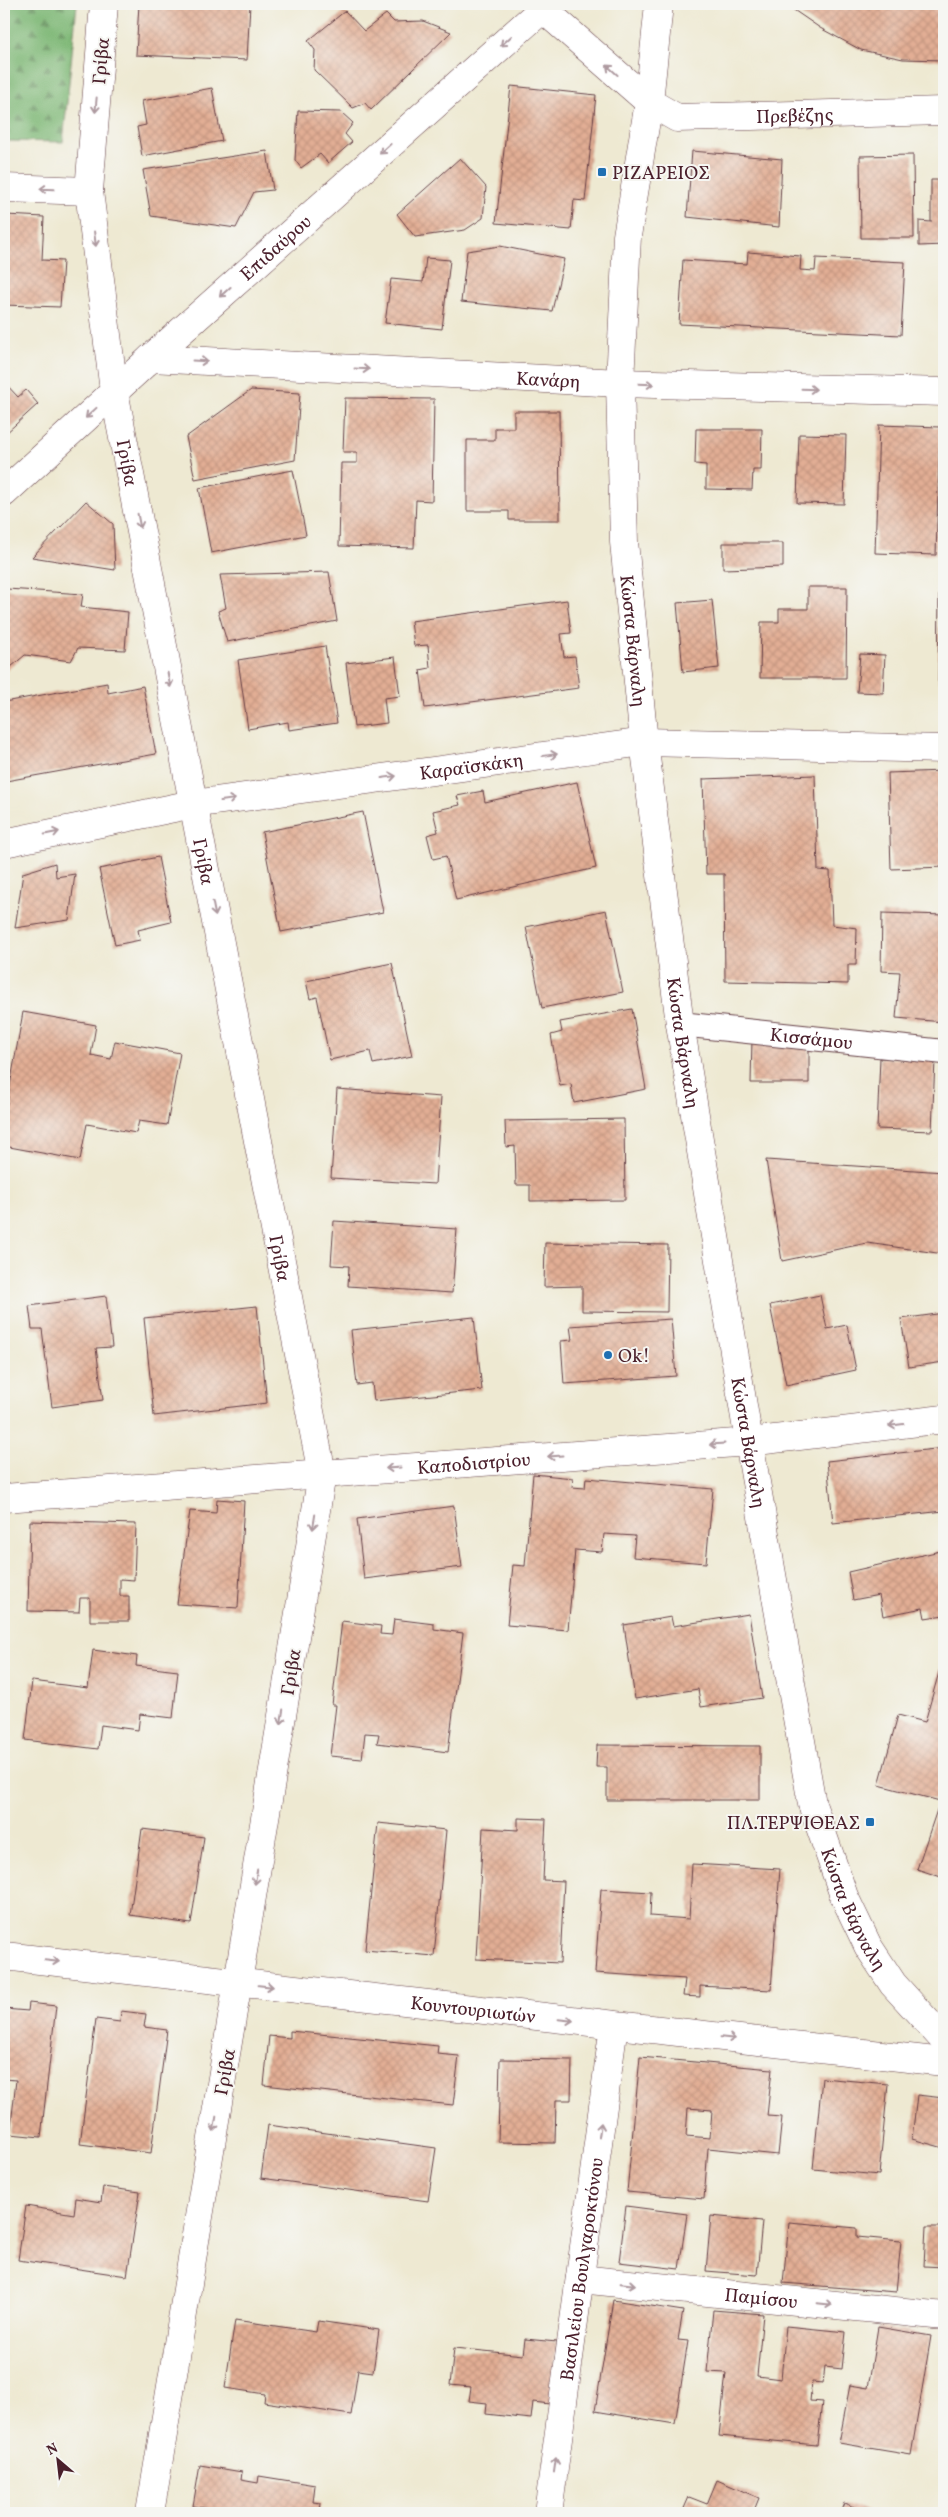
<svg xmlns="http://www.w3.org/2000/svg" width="948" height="2517" viewBox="0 0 948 2517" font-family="Vollkorn,serif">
  <defs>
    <pattern id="forest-firs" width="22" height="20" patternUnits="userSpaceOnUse" patternTransform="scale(1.25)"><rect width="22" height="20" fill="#7db775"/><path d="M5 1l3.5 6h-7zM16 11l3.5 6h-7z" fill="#689460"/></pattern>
    <pattern id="building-cross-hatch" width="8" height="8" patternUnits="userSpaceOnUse" patternTransform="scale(1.25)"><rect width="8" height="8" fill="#e2ae94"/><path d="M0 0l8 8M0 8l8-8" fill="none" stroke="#c39580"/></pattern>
  </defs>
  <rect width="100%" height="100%" fill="#f6f6f2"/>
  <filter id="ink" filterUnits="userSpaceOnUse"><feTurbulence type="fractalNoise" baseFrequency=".02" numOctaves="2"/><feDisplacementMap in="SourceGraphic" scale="10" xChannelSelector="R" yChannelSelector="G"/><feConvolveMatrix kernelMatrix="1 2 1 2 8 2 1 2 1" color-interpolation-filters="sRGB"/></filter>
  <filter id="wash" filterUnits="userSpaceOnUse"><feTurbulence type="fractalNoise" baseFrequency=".0096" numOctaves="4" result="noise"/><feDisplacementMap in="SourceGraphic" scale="20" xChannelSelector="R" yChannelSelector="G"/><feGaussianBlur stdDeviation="1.12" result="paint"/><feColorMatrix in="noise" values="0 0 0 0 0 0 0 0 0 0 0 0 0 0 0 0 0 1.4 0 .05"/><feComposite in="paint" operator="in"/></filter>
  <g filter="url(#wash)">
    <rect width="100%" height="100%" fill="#eee9d2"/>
    <!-- forest -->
    <polygon fill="url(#forest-firs)" stroke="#646b50" points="4,4 77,4 63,142 4,141"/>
    <g id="blocks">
      <!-- building -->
      <g fill="url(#building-cross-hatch)" fill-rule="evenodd">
        <polygon points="139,4 250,4 247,60 136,55"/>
        <polygon points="785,4 944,4 944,60 903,59 861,50 820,28"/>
        <polygon points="345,11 364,31 386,14 394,22 423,21 451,32 371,110 365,103 353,108 314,70 315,50 308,41"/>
        <polygon points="511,86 596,95 585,201 574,200 571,230 496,223"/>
        <polygon points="212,88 222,141 142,156 137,127 146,125 142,101"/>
        <polygon points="298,111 341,112 353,123 345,134 352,142 328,163 320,154 301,168 295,160"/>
        <polygon points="267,151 273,190 254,192 236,228 151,216 143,170"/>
        <polygon points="692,151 782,159 779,227 687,217"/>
        <polygon points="913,155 914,238 861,238 860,156"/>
        <polygon points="460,158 486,187 483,218 465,230 415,237 397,214"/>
        <polygon points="931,180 944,180 944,245 919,246 919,221 931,222"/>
        <polygon points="6,215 44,217 42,260 63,261 60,307 4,305 4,227 6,227"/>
        <polygon points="500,246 564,259 552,311 461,302 467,251"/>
        <polygon points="748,252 801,256 800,270 815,271 816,258 905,262 901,335 679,324 683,260 747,264"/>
        <polygon points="426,258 450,260 442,329 385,323 391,279 423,282"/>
        <polygon points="4,382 18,397 26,390 38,404 4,435"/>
        <polygon points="251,390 300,393 295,460 195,479 186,437"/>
        <polygon points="345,398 434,399 432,501 416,500 414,548 339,546 341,463 357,463 357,452 343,452"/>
        <polygon points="514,411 559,411 560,520 509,520 509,511 467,511 467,440 495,440 495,428 514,428"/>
        <polygon points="879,425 940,427 936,555 875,553"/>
        <polygon points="696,429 762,429 761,470 753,470 752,490 706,489 706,465 695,464"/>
        <polygon points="799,434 846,435 844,504 797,503"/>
        <polygon points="293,470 306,535 211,553 199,488"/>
        <polygon points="86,501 113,524 115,570 32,557"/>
        <polygon points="723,543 783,543 783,567 723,569"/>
        <polygon points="329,572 337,621 227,642 218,611 226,608 220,575"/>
        <polygon points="4,586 7,589 83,594 81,607 128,612 125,650 78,648 71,661 25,655 4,673"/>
        <polygon points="808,587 847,587 846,678 760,678 761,622 779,622 779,609 808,609"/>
        <polygon points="939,594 944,594 944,682 938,682"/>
        <polygon points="567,600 571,633 561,634 564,657 575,656 579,688 425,708 420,670 430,668 428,645 414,646 411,621"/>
        <polygon points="712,600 719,668 683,672 677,603"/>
        <polygon points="325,646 337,723 289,730 288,722 248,729 238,660"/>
        <polygon points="860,654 885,655 883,693 857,692"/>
        <polygon points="395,657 400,696 384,698 387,723 354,727 346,663"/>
        <polygon points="107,683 108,693 143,686 156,754 6,781 4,768 4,702"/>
        <polygon points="944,771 944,867 891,869 888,773"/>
        <polygon points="815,775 818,870 830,871 832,925 857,928 856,965 848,965 848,984 725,981 724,874 706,874 703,779"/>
        <polygon points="577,782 596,868 456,900 446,856 433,859 427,835 438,832 433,811 460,805 457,796 483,791 485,802"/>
        <polygon points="363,812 383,912 281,932 262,832"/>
        <polygon points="158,857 171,922 138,930 140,940 115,945 99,869"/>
        <polygon points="55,863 56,877 75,874 69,920 15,928 23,873"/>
        <polygon points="606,910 623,992 542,1008 526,927"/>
        <polygon points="882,913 944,915 944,1022 896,1018 900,972 881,971"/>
        <polygon points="392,963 412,1056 373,1064 370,1051 330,1060 317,997 310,999 306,981"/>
        <polygon points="632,1009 646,1089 574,1103 571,1084 560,1086 551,1035 562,1032 560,1022"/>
        <polygon points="23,1012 96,1025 91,1055 111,1059 115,1041 180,1053 167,1125 139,1121 136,1133 87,1124 80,1160 4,1146 4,1120"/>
        <polygon points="752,1039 809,1039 809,1083 751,1083"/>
        <polygon points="880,1058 935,1060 932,1131 877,1129"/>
        <polygon points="337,1089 441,1097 435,1184 331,1178"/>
        <polygon points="624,1119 625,1200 530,1201 530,1185 516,1185 515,1146 506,1147 505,1121"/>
        <polygon points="766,1160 944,1172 944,1254 867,1243 782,1261"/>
        <polygon points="334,1221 457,1229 452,1293 348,1286 349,1266 331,1265"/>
        <polygon points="545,1243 668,1245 667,1312 582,1311 582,1286 544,1287"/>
        <polygon points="820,1295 827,1329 847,1325 856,1370 786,1385 770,1305"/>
        <polygon points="106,1296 112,1347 96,1348 103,1400 52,1407 42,1329 32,1329 29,1306"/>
        <polygon points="257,1306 267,1403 154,1416 144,1318"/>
        <polygon points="944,1313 944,1362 909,1367 901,1319"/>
        <polygon points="474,1317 482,1390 374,1401 372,1383 357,1385 351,1330"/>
        <polygon points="671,1319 676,1376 564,1384 561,1341 572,1340 570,1326"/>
        <polygon points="944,1448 944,1511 833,1523 827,1461"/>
        <polygon points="533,1474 573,1478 572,1487 585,1488 586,1478 713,1489 706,1563 633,1557 635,1536 604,1534 602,1552 575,1550 568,1630 507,1625 513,1565 525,1566"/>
        <polygon points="217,1499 244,1501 238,1608 177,1604 190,1511 216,1513"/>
        <polygon points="454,1506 462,1567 364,1579 357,1519"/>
        <polygon points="30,1521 136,1524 134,1580 120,1579 120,1596 129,1596 129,1621 90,1621 90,1598 80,1598 79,1612 28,1611"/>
        <polygon points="940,1551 944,1574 944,1615 925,1618 923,1608 883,1616 879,1595 853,1600 848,1572"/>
        <polygon points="749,1614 762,1698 701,1707 698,1689 635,1699 624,1625 671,1617 673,1626"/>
        <polygon points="394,1619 434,1624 434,1629 463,1633 448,1752 377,1743 379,1734 365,1733 362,1759 330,1756 336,1705 332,1705 342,1621 381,1626 380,1634 392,1635"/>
        <polygon points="93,1650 137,1656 136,1666 178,1671 173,1718 140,1714 138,1730 101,1725 98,1749 25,1740 32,1681 88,1688"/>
        <polygon points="941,1665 944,1666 944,1870 941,1877 917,1869 940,1801 879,1785 898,1715 925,1722"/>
        <polygon points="597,1745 760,1746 760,1800 607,1800 607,1767 596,1767"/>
        <polygon points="518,1818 546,1819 543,1880 564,1881 560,1963 476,1959 483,1828 518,1830"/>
        <polygon points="378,1823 446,1830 434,1956 365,1950"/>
        <polygon points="142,1829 204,1837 191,1924 130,1915"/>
        <polygon points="692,1864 780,1869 771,1990 700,1986 700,1997 683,1996 685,1979 595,1973 601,1889 651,1892 650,1916 689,1919"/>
        <polygon points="29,2003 56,2006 41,2137 10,2134 16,2080 4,2079 4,2009 28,2011"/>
        <polygon points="121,2011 146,2014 144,2027 167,2030 151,2153 80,2144 96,2019 120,2022"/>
        <polygon points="290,2031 438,2046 437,2054 459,2056 453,2105 264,2085 269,2036 290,2038"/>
        <path d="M640,2057L772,2069L767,2116L782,2117L778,2155L708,2148L704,2199L627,2192ZM688,2108L712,2110L710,2138L686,2136Z"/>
        <polygon points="500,2059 572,2060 571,2100 556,2100 555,2143 498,2142"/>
        <polygon points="822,2078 888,2084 879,2175 813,2169"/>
        <polygon points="917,2095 944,2098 944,2148 912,2139"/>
        <polygon points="268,2125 436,2148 428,2201 261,2178"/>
        <polygon points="103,2187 140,2192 127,2276 18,2260 26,2206 74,2214 76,2198 101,2202"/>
        <polygon points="626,2206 687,2214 679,2269 619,2262"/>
        <polygon points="711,2216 762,2221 757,2275 706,2271"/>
        <polygon points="789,2222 857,2228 857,2237 901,2241 896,2292 783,2283"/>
        <polygon points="926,2227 944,2227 944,2267 924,2266"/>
        <polygon points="613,2300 683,2311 678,2340 688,2341 675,2424 595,2411"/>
        <polygon points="713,2310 763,2314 757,2376 781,2379 786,2326 846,2332 842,2369 825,2367 823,2383 812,2382 810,2401 822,2402 817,2445 719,2436 726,2373 707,2372"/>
        <polygon points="235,2320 316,2332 318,2321 379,2330 373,2372 358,2370 351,2415 264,2402 265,2394 225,2388"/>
        <polygon points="878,2327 931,2336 911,2455 839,2443 850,2385 868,2388"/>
        <polygon points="525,2339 557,2342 550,2404 533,2402 531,2419 486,2414 487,2403 469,2401 471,2387 450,2385 454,2348 523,2355"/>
        <polygon points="200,2465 242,2472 241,2480 258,2483 259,2476 315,2485 313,2502 321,2503 320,2513 215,2513 215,2510 193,2506"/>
        <polygon points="717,2480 759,2498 753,2513 682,2513 689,2497 707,2504"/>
        <polygon points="844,2503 868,2513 840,2513"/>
      </g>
    </g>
  </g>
  <g filter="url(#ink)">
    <use href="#blocks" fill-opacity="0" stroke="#633d44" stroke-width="1"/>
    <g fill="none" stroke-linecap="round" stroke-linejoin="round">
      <!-- service casing -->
      <g stroke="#633d44" stroke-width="26">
        <g id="service">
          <path id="s1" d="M680,1024L944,1052"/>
        </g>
      </g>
      <!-- minor casing -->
      <g stroke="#633d44" stroke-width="29">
        <g id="minor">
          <path id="s2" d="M104,4L89,191L114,391L322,1474L150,2513"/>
          <path id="s3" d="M649,102L677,118L944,111"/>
          <polyline points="4,188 89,191"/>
          <path id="s4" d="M151,358L620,383L944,392"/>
          <path id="s5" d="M4,843L193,804L644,742L944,749"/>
          <path id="s6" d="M4,1498L749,1442L944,1419"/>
          <path id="s7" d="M580,2279L944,2316"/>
          <path id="s8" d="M548,2513L614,2025"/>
        </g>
      </g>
      <!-- tertiary casing -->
      <g stroke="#633d44" stroke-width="29">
        <g id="tertiary">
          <path id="s9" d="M659,4L649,102L627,236L620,383L624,542L644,742L680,1024L749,1442L812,1804L844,1896L868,1946L893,1984L944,2040"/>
          <polyline points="543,9 649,102"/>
          <path id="s10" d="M4,493L151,358L548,4"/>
          <path id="s11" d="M4,1956L944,2062"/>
        </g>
      </g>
      <!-- service -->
      <use href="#service" stroke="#fff" stroke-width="24"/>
      <!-- minor -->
      <use href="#minor" stroke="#fff" stroke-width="28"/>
      <!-- tertiary -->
      <use href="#tertiary" stroke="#fff" stroke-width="28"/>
    </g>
    <!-- one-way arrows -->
    <defs><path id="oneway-shaft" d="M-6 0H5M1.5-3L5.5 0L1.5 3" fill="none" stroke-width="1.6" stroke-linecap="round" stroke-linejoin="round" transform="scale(1.25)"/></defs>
    <g stroke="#ae9aa0">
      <use href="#oneway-shaft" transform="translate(506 41) rotate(138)"/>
      <use href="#oneway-shaft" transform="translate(612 70) rotate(-138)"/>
      <use href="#oneway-shaft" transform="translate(96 105) rotate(95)"/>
      <use href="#oneway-shaft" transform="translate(385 149) rotate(138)"/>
      <use href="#oneway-shaft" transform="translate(47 189) rotate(-178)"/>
      <use href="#oneway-shaft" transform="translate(95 239) rotate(83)"/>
      <use href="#oneway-shaft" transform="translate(225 292) rotate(138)"/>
      <use href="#oneway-shaft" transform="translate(200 361) rotate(3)"/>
      <use href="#oneway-shaft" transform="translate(362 369) rotate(3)"/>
      <use href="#oneway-shaft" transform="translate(646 384) rotate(2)"/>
      <use href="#oneway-shaft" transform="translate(809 389) rotate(2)"/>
      <use href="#oneway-shaft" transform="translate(91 413) rotate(137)"/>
      <use href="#oneway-shaft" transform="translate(139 521) rotate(79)"/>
      <use href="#oneway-shaft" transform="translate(169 680) rotate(79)"/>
      <use href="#oneway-shaft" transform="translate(550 755) rotate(-8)"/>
      <use href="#oneway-shaft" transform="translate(389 777) rotate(-8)"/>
      <use href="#oneway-shaft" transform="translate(228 800) rotate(-8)"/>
      <use href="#oneway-shaft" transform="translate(52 833) rotate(-11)"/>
      <use href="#oneway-shaft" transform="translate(214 909) rotate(79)"/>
      <use href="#oneway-shaft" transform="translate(896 1425) rotate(173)"/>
      <use href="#oneway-shaft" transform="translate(717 1444) rotate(176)"/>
      <use href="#oneway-shaft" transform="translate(555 1456) rotate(176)"/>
      <use href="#oneway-shaft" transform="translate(393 1468) rotate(176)"/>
      <use href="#oneway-shaft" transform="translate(314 1522) rotate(99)"/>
      <use href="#oneway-shaft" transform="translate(282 1717) rotate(99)"/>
      <use href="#oneway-shaft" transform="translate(256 1877) rotate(99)"/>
      <use href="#oneway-shaft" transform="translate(52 1961) rotate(6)"/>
      <use href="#oneway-shaft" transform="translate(266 1986) rotate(6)"/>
      <use href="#oneway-shaft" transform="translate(566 2020) rotate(6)"/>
      <use href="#oneway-shaft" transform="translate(728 2038) rotate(6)"/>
      <use href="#oneway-shaft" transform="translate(215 2124) rotate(100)"/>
      <use href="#oneway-shaft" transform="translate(600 2130) rotate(-82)"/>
      <use href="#oneway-shaft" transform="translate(628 2284) rotate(6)"/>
      <use href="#oneway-shaft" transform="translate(825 2304) rotate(6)"/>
      <use href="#oneway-shaft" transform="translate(555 2465) rotate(-82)"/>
    </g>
  </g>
  <!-- markers -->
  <g fill="#1f6fb2" stroke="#f6f6f2" stroke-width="2">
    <rect x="597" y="167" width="10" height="10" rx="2.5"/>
    <circle cx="608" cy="1355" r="5"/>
    <rect x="865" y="1817" width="10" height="10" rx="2.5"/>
  </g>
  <g text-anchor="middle" stroke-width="4" stroke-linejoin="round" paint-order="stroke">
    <!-- street labels -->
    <g font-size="19" fill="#4a1f2b" stroke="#f6f6f2">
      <text transform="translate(100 61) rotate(-85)" y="7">Γρίβα</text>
      <text dy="7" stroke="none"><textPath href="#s3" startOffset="150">Πρεβέζης</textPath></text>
      <text dy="7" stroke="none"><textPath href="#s10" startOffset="366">Επιδαύρου</textPath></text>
      <text dy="7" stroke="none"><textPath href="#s4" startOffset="398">Κανάρη</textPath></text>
      <text dy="7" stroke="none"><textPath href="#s2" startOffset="462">Γρίβα</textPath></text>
      <text dy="7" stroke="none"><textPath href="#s9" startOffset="640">Κώστα Βάρναλη</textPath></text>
      <text dy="7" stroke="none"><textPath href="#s5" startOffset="474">Καραϊσκάκη</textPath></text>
      <text dy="7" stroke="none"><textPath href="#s2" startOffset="868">Γρίβα</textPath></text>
      <text dy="7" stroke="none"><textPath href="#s1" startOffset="132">Κισσάμου</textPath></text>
      <text dy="7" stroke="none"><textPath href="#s9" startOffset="1045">Κώστα Βάρναλη</textPath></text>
      <text dy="7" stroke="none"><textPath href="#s2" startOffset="1272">Γρίβα</textPath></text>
      <text dy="7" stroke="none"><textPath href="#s9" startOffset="1450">Κώστα Βάρναλη</textPath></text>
      <text dy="7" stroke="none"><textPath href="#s6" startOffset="471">Καποδιστρίου</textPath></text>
      <text transform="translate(290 1672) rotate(-81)" y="7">Γρίβα</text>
      <text dy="7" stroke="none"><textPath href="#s9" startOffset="1930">Κώστα Βάρναλη</textPath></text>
      <text dy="7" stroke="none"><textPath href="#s11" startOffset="472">Κουντουριωτών</textPath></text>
      <text transform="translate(224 2072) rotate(-80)" y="7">Γρίβα</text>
      <text dy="7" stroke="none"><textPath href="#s8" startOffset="246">Βασιλείου Βουλγαροκτόνου</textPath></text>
      <text dy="7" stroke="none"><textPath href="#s7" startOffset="182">Παμίσου</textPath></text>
    </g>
    <!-- poi labels -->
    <g font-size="19" fill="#4a1f2b" stroke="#f6f6f2" text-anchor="start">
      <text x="612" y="179">ΡΙΖΑΡΕΙΟΣ</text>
      <text x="618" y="1362">Ok!</text>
      <text x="860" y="1829" text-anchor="end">ΠΛ.ΤΕΡΨΙΘΕΑΣ</text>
    </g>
  </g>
  <!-- margin -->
  <rect width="948" height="2517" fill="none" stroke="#f6f6f2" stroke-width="20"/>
  <!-- north arrow -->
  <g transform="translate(58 2460) rotate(332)" stroke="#f6f6f2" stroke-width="4" paint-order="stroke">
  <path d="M0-4L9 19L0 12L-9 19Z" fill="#4a1f2b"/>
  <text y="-8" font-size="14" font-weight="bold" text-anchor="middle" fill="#4a1f2b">N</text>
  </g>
</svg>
